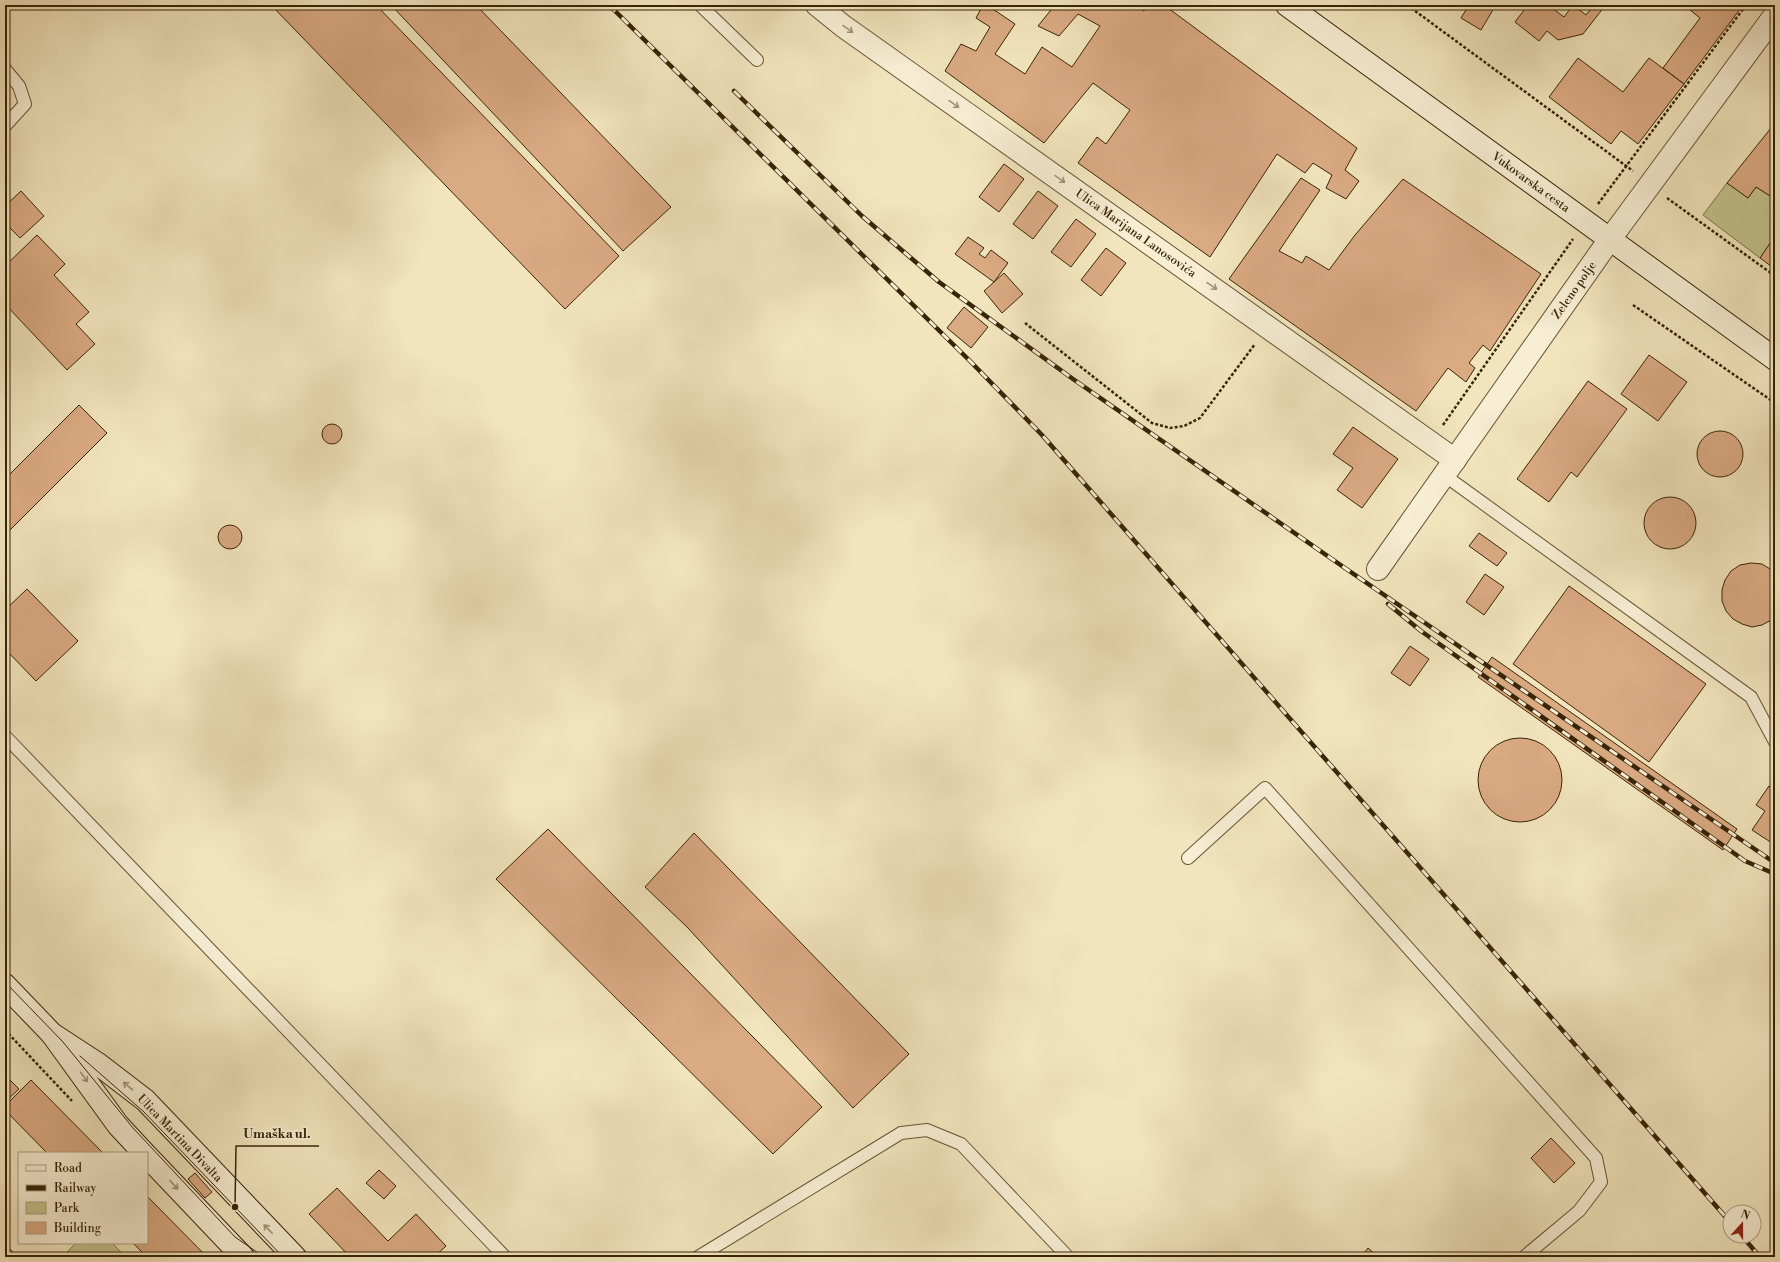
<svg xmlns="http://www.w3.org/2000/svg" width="1780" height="1262" viewBox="0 0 1780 1262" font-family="'Libre Bodoni',serif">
  <rect width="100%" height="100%" fill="#f2e5bd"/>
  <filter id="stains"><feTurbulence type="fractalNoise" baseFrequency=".005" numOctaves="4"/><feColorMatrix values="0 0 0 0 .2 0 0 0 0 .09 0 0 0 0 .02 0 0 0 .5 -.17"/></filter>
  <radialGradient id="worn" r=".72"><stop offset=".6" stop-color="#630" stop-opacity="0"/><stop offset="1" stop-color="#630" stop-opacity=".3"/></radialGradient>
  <!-- green -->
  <g fill="#c3c28c" stroke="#7e734a">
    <polygon points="1727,183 1748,198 1756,187 1775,199 1775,236 1760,258 1703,215"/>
    <polygon points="76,1243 112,1243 126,1257 62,1257"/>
  </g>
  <!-- building -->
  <g fill="#daaa83" stroke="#382407">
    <polygon points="271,5 376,5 619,256 565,309"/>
    <polygon points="391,5 476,5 671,207 623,251"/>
    <polygon points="983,5 987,5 1015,24 995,54 1025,74 1042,47 1072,67 1100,26 1078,14 1059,36 1038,26 1055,5 1135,5 1144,11 1148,5 1164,5 1357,148 1345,170 1359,181 1346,199 1326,188 1332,175 1313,163 1305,173 1277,154 1210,257 1078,163 1097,137 1106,144 1130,110 1093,83 1044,143 945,71 961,44 976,51 990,27 976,18"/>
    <polygon points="1469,5 1490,5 1494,8 1481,30 1461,18"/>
    <polygon points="1528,5 1548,5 1564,17 1573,5 1586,15 1594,5 1601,5 1604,7 1583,34 1558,40 1547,31 1539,41 1515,22"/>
    <polygon points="1684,5 1743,5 1684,84 1663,68 1700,18"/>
    <polygon points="1578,58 1623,92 1649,58 1684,84 1638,144 1621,131 1611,144 1549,97"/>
    <polygon points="1775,123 1775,199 1756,187 1748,198 1727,183"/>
    <polygon points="1004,164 1024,179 999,212 979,197"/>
    <polygon points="1301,178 1320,190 1279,251 1302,263 1306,256 1329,270 1355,235 1403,179 1541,274 1490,351 1483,345 1469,363 1475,368 1466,382 1448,368 1416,411 1229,279"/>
    <polygon points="21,191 44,216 20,238 5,223 5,206"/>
    <polygon points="1038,191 1058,206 1033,239 1013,224"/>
    <polygon points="1076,219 1096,234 1071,267 1051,252"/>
    <polygon points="37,235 65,264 54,275 89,312 76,324 95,344 67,370 5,304 5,266"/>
    <polygon points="1775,236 1775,269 1760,258"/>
    <polygon points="968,237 984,248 979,254 985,258 991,250 1008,263 994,282 955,254"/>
    <polygon points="1106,248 1126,263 1101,296 1081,280"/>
    <polygon points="1004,273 1023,294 1002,313 984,291"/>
    <polygon points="964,307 988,327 971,348 947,328"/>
    <polygon points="1649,355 1687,382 1658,421 1621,394"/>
    <polygon points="1588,381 1627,409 1577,477 1571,472 1549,502 1517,479"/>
    <polygon points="79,405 107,433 5,535 5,479"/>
    <circle cx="332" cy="434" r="10"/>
    <polygon points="1353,427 1398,459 1362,508 1337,490 1353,468 1333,454"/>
    <circle cx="1720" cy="454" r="23"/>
    <circle cx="1670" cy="523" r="26"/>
    <circle cx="230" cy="537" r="12"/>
    <polygon points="1479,533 1507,553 1497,566 1469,546"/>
    <polygon points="1751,563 1762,564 1775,572 1775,618 1762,625 1752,627 1742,624 1733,619 1726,611 1722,601 1722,590 1725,580 1731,571 1740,565"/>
    <polygon points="1485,574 1504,587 1484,615 1466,602"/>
    <polygon points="1569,586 1706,684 1649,762 1513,664"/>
    <polygon points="27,589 78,641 36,681 5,649 5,610"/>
    <polygon points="1410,646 1429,659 1410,686 1391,673"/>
    <polygon points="1492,657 1737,829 1723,850 1478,677"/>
    <circle cx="1520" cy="780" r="42"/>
    <polygon points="1769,786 1775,790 1775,845 1752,830 1765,811 1756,805"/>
    <polygon points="548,829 822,1107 773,1154 496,879"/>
    <polygon points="694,833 909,1054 853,1108 687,927 645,887"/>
    <polygon points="5,1075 19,1089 5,1102"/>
    <polygon points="31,1080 103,1153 47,1153 5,1110 5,1106"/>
    <polygon points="1551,1138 1575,1163 1554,1183 1531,1158"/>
    <polygon points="379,1170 396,1186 384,1199 366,1183"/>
    <polygon points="195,1173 212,1192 205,1198 188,1179"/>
    <polygon points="337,1188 388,1241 416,1214 446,1246 434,1257 350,1257 309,1214"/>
    <polygon points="147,1196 207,1257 147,1257 133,1243 147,1243"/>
    <polygon points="5,1244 18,1257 5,1257"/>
    <polygon points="1368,1248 1378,1257 1361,1257"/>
  </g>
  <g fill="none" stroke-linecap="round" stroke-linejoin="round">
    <!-- lane casing -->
    <g stroke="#665434" stroke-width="14">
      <g id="lane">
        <polyline points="700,5 757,60"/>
        <polyline points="5,69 19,86 25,104 5,126"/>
        <polyline points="1444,475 1751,697 1775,742"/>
        <polyline points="5,736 505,1257"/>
        <polyline points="1188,858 1265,788 1596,1158 1601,1182 1579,1211 1524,1257"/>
        <polyline points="698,1257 901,1133 927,1130 961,1144 1068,1257"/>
      </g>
    </g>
    <!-- street casing -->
    <g stroke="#665434" stroke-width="24">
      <g id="street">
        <polyline points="817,5 843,26 1455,460"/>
        <polyline points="1378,569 1610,239 1775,15"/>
      </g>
    </g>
    <!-- secondary casing -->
    <g stroke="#382407" stroke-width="24">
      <g id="secondary">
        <polyline points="1287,5 1775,359"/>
        <polyline points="5,985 52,1034 118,1125 144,1153"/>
        <polyline points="52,1034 98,1064 145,1100 295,1257"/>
        <polyline points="147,1156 243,1257"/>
      </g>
    </g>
    <!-- path -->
    <g stroke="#382407" stroke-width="2.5" stroke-dasharray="3 2" stroke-linecap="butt">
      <polyline points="1407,5 1633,171"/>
      <polyline points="1667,198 1775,276"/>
      <polyline points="1598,204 1746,5"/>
      <polyline points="1633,305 1775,403"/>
      <polyline points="1025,323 1152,423 1170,428 1184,426 1200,418 1255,344"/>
      <polyline points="1443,425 1573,239"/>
      <polyline points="5,1030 72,1101"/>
    </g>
    <!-- lane -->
    <use href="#lane" stroke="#f7eed4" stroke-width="12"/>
    <!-- street -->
    <use href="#street" stroke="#f7eed4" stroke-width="22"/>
    <!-- secondary -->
    <use href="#secondary" stroke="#f7eed4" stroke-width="22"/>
    <!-- tram -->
    <g stroke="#382407" stroke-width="1">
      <polyline points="5,982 63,1042 133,1128 235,1237 264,1257"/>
      <polyline points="80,1056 144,1112 283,1257"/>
    </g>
    <!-- rail casing -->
    <g stroke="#382407" stroke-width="4.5">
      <g id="rail">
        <polyline points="609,5 969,360 1042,435 1730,1222"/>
        <polyline points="734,91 862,216 939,282 1073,379 1342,566 1775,863"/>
        <polyline points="1388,604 1421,631 1745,861 1775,874"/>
        <polyline points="1742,1236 1760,1257"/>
      </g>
    </g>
    <!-- rail -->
    <use href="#rail" stroke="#f7eed4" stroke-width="3" stroke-dasharray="9" stroke-linecap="butt"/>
  </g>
  <!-- one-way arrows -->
  <defs><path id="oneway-shaft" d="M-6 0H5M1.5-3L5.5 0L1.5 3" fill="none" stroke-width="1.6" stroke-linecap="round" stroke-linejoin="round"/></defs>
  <g stroke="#a19378">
    <use href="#oneway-shaft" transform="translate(848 29) rotate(35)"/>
    <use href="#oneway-shaft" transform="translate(954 104) rotate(35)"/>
    <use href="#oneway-shaft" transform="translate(1060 179) rotate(35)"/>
    <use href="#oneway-shaft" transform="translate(1212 286) rotate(35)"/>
    <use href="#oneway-shaft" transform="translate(84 1077) rotate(54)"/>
    <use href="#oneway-shaft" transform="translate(128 1086) rotate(-140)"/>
    <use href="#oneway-shaft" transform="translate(174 1185) rotate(47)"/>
    <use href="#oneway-shaft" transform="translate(268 1229) rotate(-134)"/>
  </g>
  <g text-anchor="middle" stroke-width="3.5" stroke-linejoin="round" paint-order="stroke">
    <!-- street labels -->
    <g font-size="12" fill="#382407" stroke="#f7eed4">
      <text transform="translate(1531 182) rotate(36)" y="4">Vukovarska cesta</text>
      <text transform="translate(1136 233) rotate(35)" y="4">Ulica Marijana Lanosovića</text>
      <text transform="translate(1574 290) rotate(-55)" y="4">Zeleno polje</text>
      <text transform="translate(180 1138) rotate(46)" y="4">Ulica Martina Divalta</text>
    </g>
  </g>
  <!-- callouts -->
  <path fill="none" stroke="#382407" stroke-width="1.5" d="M235 1207L236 1146H319"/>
  <circle fill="#382407" stroke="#f7eed4" stroke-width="1.5" cx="235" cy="1207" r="4"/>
  <g font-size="13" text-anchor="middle" font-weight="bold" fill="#382407" stroke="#f7eed4" stroke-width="3.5" stroke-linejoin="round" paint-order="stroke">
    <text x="277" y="1138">Umaška ul.</text>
  </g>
  <!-- margin -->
  <rect width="1780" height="1262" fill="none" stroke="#f2e5bd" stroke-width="20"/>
  <rect x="6" y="6" width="1768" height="1250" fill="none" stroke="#382407" stroke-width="2"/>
  <rect x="10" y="10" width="1760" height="1242" fill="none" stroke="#382407"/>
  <!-- legend -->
  <rect x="18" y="1152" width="130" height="92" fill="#f7eed4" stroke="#ab9d82"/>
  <rect x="26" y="1165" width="20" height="6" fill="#f7eed4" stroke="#ab9d82"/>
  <text x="54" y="1172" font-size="12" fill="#382407">Road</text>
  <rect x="26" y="1185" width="20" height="6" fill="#382407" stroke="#ab9d82"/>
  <text x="54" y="1192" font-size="12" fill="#382407">Railway</text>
  <rect x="26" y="1202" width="20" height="12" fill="#c3c28c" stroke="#ab9d82"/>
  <text x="54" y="1212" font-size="12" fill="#382407">Park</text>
  <rect x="26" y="1222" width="20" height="12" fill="#daaa83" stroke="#ab9d82"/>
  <text x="54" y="1232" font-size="12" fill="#382407">Building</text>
  <!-- north arrow -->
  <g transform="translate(1742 1224) rotate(21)"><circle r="19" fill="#f7eed4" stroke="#ab9d82"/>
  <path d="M0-3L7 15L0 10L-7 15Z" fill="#8f2418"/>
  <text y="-6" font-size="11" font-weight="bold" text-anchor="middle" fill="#382407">N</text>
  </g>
  <rect width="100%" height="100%" filter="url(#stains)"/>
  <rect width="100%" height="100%" fill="url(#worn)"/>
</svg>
